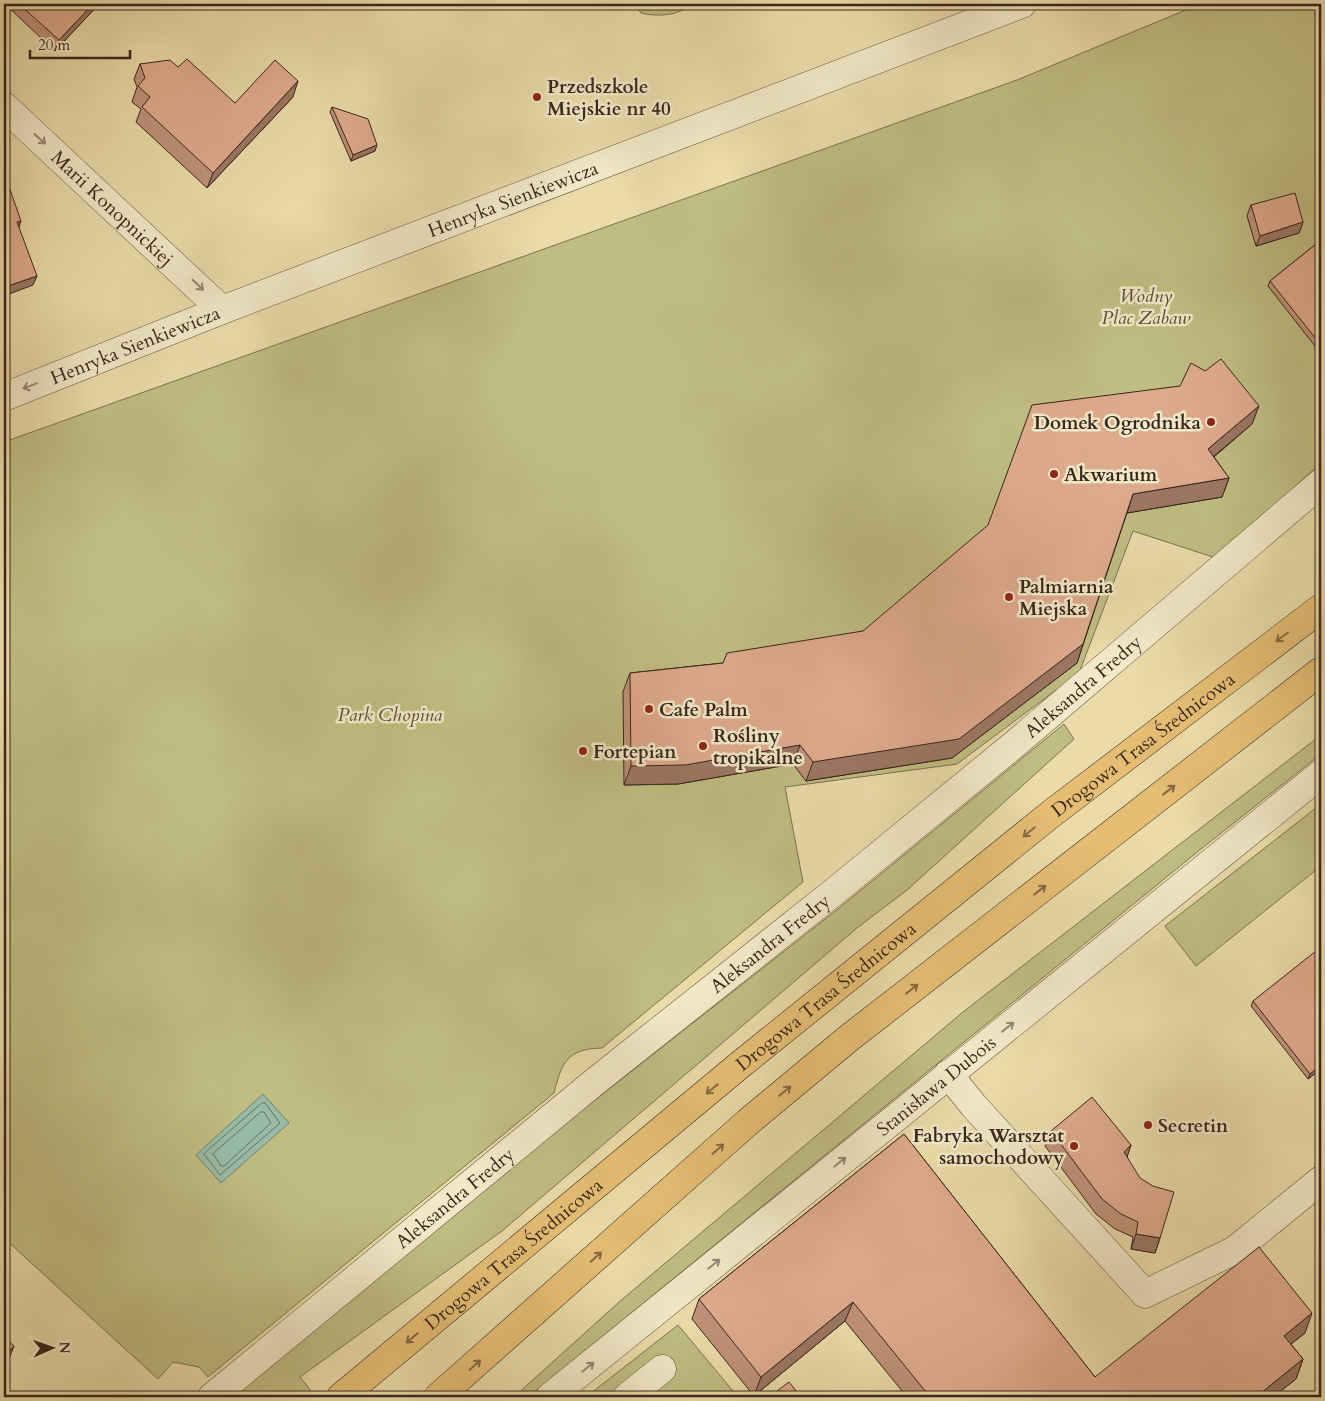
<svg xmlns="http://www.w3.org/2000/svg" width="1325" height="1401" viewBox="0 0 1325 1401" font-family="Cardo,serif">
  <rect width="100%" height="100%" fill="#eadba9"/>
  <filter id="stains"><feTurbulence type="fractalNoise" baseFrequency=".004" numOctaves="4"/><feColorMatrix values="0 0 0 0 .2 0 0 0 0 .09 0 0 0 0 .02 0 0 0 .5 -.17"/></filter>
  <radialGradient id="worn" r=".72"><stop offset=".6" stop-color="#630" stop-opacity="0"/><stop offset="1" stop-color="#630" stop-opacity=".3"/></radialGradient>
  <!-- green -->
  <g fill="#bfbd82" stroke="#7c7250">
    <path d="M634,4H692C678,16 658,17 641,13Z"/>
    <path d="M1200,4H1321V463L1216,558L1133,531L1079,673L957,764L785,787L803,882L602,1048C567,1049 562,1062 554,1093L208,1377L199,1367L173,1362L158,1379L4,1238V442L1017,80Z"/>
    <polygon points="1064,724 1074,739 907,890 857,928 502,1231 300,1377 316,1397 231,1397 586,1107 843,905"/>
    <polygon points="1321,735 1321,754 1201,849 528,1397 514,1397 618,1303 963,1012"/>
    <polygon points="1321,804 1321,866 1196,966 1165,926"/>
    <polygon points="678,1325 738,1397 647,1397 655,1360 609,1397 586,1397"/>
  </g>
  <!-- water -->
  <polygon fill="#98bba5" stroke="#727f6f" points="263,1094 289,1123 221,1183 196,1155"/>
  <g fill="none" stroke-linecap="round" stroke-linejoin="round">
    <!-- shore -->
    <g stroke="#687061" stroke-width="1">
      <polygon points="262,1103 265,1103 280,1123 220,1175 204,1154"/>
      <polygon points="261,1112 264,1112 271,1123 224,1166 221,1166 213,1154"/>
    </g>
    <!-- minor casing -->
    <g stroke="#645340" stroke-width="29">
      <g id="minor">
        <path id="s1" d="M4,106L222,310"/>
        <path id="s2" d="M4,397L222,310L1022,4"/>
        <polyline points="948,1074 974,1106 1145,1294 1235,1250 1321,1180"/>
        <path id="s3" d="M212,1397L597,1080L834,892L1016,743L1321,483"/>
        <path id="s4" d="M550,1397L1321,774"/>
        <polyline points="627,1397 662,1369"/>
      </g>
    </g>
    <!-- major casing -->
    <g stroke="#38261d" stroke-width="29">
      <g id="major">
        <path id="s5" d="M341,1397L741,1064L1051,814L1321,608"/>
        <polyline points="438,1397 748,1122 849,1038 1321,671"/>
      </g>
    </g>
    <!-- minor -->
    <use href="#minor" stroke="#f1e8c7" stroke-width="28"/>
    <!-- major -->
    <use href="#major" stroke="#e5be74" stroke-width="28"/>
  </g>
  <!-- wall -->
  <g fill="#bf9279" stroke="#38261d">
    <polygon points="9,4 99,4 55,51 8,7"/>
    <polygon points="140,64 178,67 235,103 293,97 207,188 136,122 141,109 132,102 137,87 134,79"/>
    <polygon points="332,107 375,151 351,161 330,112"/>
    <polygon points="1251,205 1303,222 1299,233 1256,246 1247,216"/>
    <polygon points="1321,240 1321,348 1318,350 1268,286 1270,281"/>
    <polygon points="1252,424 1214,457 1229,478 1222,497 1127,513 1077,663 952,758 806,781 793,764 678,784 624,785 623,692 630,673 723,663 863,631"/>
    <polygon points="1253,1001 1321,1069 1308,1079 1251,1006"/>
    <polygon points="1051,1131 1131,1145 1127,1157 1160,1238 1155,1253 1131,1249 1133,1237 1115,1229 1096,1214 1045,1146"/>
    <polygon points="904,1134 1095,1377 1305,1333 1291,1344 1303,1359 1296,1379 1273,1397 907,1397 845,1321 754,1396 692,1319 699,1299"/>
  </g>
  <!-- shaded-wall -->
  <g fill="#9b7763" stroke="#38261d">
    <polygon points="93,4 99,4 55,51 59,40"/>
    <polygon points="298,81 293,97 207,188 213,173"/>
    <polygon points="377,145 375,151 351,161 353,155"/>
    <polygon points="21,221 18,230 17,222"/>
    <polygon points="1303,222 1299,233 1256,246 1260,236"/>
    <polygon points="37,276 33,285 4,296 4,297 4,294 8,286"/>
    <polygon points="1259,406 1252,424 1201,467 1208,449"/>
    <polygon points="1229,478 1222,497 1127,513 1133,494"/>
    <polygon points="1083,644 1077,663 952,758 806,781 813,762"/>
    <polygon points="800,745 793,764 678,784 624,785 631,766"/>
    <polygon points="1321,1065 1321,1069 1308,1079 1310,1074"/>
    <polygon points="1131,1145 1126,1160 1124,1152"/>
    <polygon points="1136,1234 1160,1238 1155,1253 1131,1249"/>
    <polygon points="853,1302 845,1321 754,1396 761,1377"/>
    <polygon points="1312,1313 1305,1333 1277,1355 1284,1336"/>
    <polygon points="14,1346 10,1356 4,1364 4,1357"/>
    <polygon points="1303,1359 1296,1379 1273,1397 1256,1397"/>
  </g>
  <!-- building -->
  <g fill="#deaa8d" stroke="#38261d">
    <polygon points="19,4 93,4 59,40"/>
    <polygon points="187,59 235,103 275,60 298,81 213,173 142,107 150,97 138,86 145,78 140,64 170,60 178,67"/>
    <polygon points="332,107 368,119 377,145 353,155"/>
    <polygon points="6,178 21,221 17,222 37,276 8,286 4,294 4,179"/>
    <polygon points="1295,193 1303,222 1260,236 1251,205"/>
    <polygon points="1321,240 1321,344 1320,344 1270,281"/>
    <polygon points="1221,359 1259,406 1208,449 1229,478 1133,494 1083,644 959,739 813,762 800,745 685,765 631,766 630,673 723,663 727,653 863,631 988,525 1032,405 1180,386 1191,363 1205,371"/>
    <polygon points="1321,947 1321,1065 1310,1074 1253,1001"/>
    <polygon points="1092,1097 1131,1145 1124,1152 1140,1178 1153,1186 1174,1192 1160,1238 1136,1234 1138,1222 1121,1214 1102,1199 1051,1131"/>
    <polygon points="904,1134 1095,1377 1259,1247 1312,1313 1284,1336 1303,1359 1256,1397 930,1397 853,1302 761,1377 699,1299"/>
    <polygon points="4,1337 14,1346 4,1357"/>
    <polygon points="789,1382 801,1397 769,1397"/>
    <polygon points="636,1394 639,1397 633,1397"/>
  </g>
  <!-- one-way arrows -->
  <defs><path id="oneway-shaft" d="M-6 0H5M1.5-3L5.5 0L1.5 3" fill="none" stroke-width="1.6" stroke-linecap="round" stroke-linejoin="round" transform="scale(1.25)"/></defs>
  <g stroke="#948772">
    <use href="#oneway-shaft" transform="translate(40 139) rotate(42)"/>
    <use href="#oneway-shaft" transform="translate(198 285) rotate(44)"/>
    <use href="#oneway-shaft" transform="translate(30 386) rotate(158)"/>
    <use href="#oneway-shaft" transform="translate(1008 1027) rotate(-38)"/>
    <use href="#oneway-shaft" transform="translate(840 1162) rotate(-39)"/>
    <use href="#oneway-shaft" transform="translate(714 1264) rotate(-39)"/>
    <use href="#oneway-shaft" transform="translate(588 1367) rotate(-39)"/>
  </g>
  <g stroke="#866a44">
    <use href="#oneway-shaft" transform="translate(1282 637) rotate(143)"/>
    <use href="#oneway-shaft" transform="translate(1169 790) rotate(-38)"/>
    <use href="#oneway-shaft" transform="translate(1029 832) rotate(141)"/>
    <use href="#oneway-shaft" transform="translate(1040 890) rotate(-38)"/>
    <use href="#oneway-shaft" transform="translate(912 989) rotate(-38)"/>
    <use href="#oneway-shaft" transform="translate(712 1089) rotate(140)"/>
    <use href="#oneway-shaft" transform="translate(785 1091) rotate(-40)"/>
    <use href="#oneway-shaft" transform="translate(718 1149) rotate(-41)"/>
    <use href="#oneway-shaft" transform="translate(596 1257) rotate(-42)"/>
    <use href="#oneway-shaft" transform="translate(412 1338) rotate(140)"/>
    <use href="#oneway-shaft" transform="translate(475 1365) rotate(-42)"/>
  </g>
  <!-- markers -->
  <g fill="#8f2418" stroke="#f1e8c7" stroke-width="2">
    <circle cx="537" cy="97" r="5"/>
    <circle cx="1211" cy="422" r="5"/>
    <circle cx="1054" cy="474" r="5"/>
    <circle cx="1009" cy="597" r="5"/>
    <circle cx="649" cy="709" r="5"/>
    <circle cx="703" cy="746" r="5"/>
    <circle cx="583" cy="751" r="5"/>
    <circle cx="1148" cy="1125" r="5"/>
    <circle cx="1074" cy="1146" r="5"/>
  </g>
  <g text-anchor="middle" stroke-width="5" stroke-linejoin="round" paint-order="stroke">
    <!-- poi labels -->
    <g font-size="19" font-weight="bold" fill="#38261d" stroke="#f1e8c7" text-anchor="start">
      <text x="547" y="93">Przedszkole<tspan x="547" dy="22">Miejskie nr 40</tspan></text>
      <text x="1201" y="429" text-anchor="end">Domek Ogrodnika</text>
      <text x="1064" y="481">Akwarium</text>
      <text x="1019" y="593">Palmiarnia<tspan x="1019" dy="22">Miejska</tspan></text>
      <text x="659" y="716">Cafe Palm</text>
      <text x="713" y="742">Rośliny<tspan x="713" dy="22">tropikalne</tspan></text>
      <text x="593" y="758">Fortepian</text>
      <text x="1158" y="1132">Secretin</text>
      <text x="1064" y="1142" text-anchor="end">Fabryka Warsztat<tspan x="1064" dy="22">samochodowy</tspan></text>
    </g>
    <!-- street labels -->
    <g font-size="19" fill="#38261d" stroke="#f1e8c7">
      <text dy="7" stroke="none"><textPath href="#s2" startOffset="546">Henryka Sienkiewicza</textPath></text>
      <text dy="7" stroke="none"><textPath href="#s1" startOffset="149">Marii Konopnickiej</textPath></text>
      <text dy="7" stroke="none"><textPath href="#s2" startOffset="141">Henryka Sienkiewicza</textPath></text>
      <text dy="7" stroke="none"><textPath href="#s3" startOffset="1124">Aleksandra Fredry</textPath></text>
      <text dy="7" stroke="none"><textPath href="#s5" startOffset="1034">Drogowa Trasa Średnicowa</textPath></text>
      <text dy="7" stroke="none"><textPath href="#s3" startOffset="719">Aleksandra Fredry</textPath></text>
      <text dy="7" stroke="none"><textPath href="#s5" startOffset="629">Drogowa Trasa Średnicowa</textPath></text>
      <text dy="7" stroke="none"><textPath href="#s4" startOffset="496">Stanisława Dubois</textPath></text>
      <text dy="7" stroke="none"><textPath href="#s3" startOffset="314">Aleksandra Fredry</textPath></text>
      <text dy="7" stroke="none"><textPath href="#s5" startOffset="224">Drogowa Trasa Średnicowa</textPath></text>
    </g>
    <!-- park labels -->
    <g font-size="19" font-style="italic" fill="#5a4c36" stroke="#f1e8c7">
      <text x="1146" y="302">Wodny<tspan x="1146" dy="22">Plac Zabaw</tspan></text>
      <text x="390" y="721">Park Chopina</text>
    </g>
  </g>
  <!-- margin -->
  <rect width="1325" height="1401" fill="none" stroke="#eadba9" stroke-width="20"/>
  <rect x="5" y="5" width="1315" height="1391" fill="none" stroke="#38261d" stroke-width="2.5"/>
  <rect x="10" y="10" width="1305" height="1381" fill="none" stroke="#38261d"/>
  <!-- north arrow -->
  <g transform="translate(52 1348) rotate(88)" stroke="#f1e8c7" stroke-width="4" paint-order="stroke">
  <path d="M0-4L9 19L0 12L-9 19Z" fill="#38261d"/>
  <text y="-8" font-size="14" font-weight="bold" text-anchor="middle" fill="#38261d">N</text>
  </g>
  <!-- scale -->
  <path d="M30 50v8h100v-8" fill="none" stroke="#38261d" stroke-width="2.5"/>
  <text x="38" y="50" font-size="15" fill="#38261d" stroke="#f1e8c7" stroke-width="4" paint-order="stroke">20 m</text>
  <rect width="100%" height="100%" filter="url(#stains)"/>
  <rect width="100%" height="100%" fill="url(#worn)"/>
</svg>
